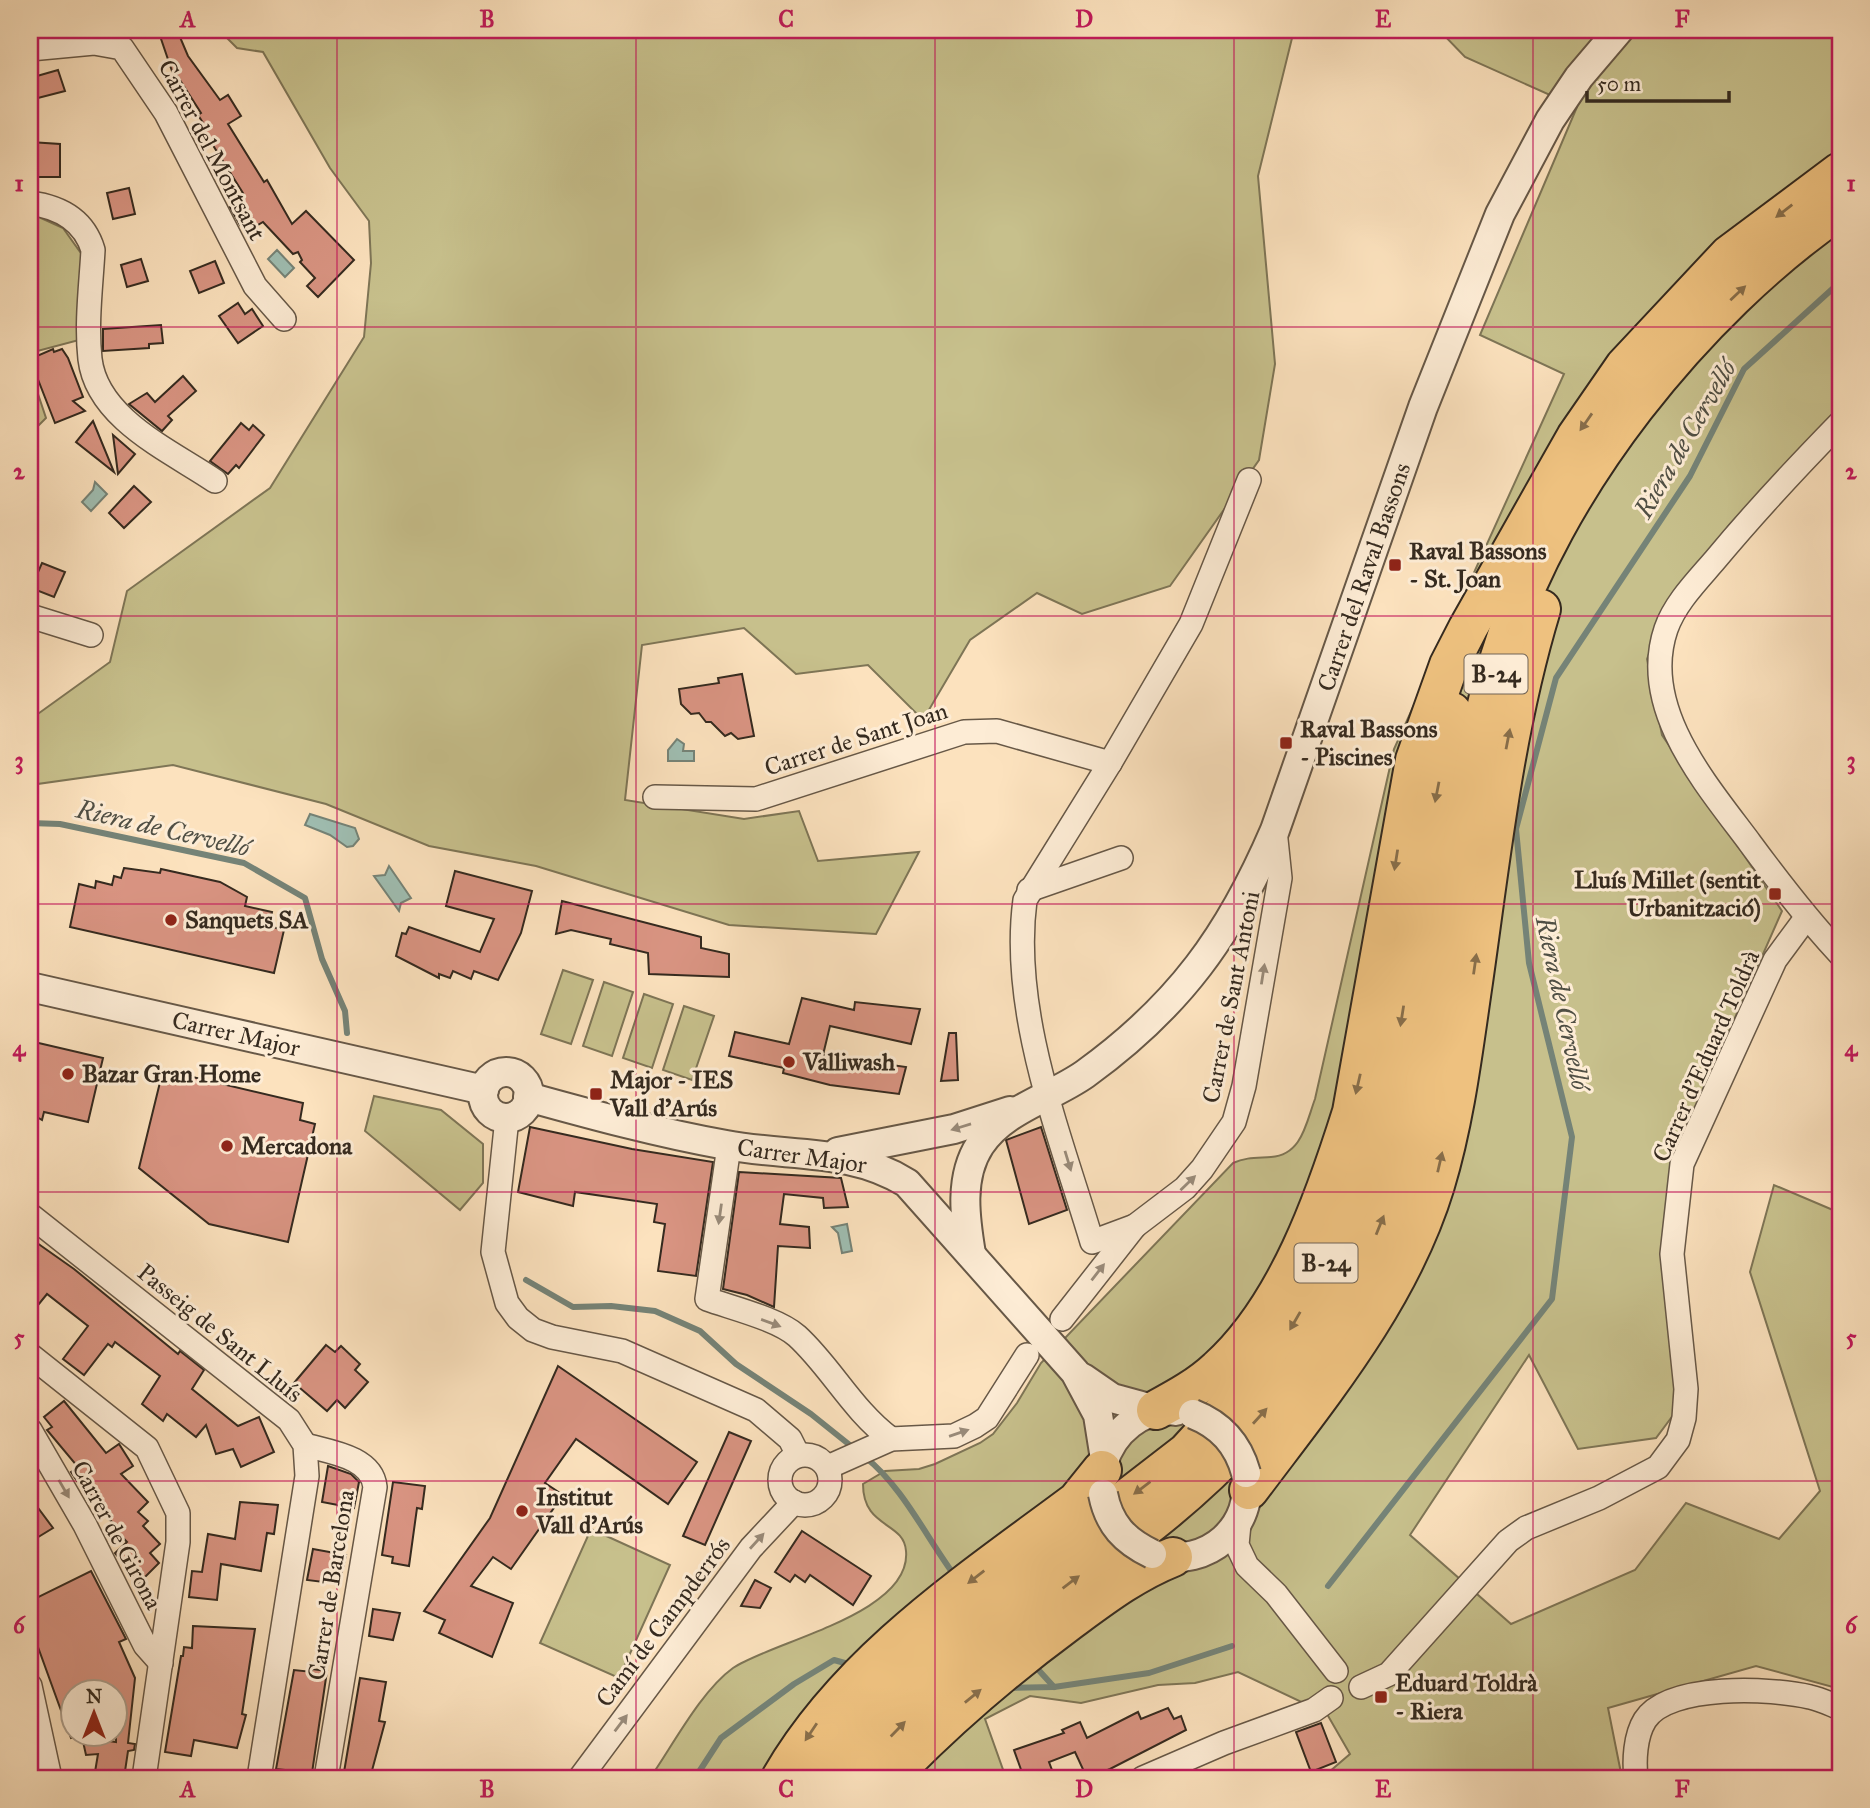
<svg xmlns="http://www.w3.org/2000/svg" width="1870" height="1808" viewBox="0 0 1870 1808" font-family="'IM FELL Great Primer',serif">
  <rect width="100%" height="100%" fill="#fce2be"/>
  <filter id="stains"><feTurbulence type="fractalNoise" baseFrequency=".00286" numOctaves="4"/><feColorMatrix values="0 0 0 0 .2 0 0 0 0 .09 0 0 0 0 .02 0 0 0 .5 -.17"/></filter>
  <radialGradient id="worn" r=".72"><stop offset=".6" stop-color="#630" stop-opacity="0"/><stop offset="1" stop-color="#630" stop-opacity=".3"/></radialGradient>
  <!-- green -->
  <g fill="#c7c08c" stroke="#7e7556" stroke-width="2">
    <polygon points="219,30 1294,30 1258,176 1275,364 1259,460 1170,586 1082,614 1037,593 970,640 923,720 868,665 796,674 744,628 642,645 625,800 744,819 799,811 818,861 919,852 876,934 729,925 536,866 429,846 326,804 173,765 30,785 30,715 35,716 110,662 127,591 270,488 364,337 371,263 369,221 330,168 263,52 237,48"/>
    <path d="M1439,30H1840V408L1730,524L1667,606L1647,659L1662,735L1782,911L1671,1163L1677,1410L1656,1438L1578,1449L1529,1355L1410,1535L1511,1624L1635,1570L1686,1503L1779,1539L1820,1491L1750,1272L1774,1185L1840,1213V1689L1756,1666L1608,1708L1622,1778H1322L1350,1754L1327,1714L1238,1672L1195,1683L1158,1685L1081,1703L1030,1696L985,1719L1006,1778H650C673,1745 701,1691 733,1668C773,1641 912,1614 906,1551C904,1521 863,1529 863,1484L885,1471L919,1469L935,1464L980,1443L993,1434L1017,1403L1041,1363L1233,1163C1246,1157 1257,1158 1271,1157C1302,1155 1306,1123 1315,1099L1394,749L1564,374L1480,335L1577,107L1465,57Z"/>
    <polygon points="30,213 63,228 83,256 79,340 30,353"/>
    <polygon points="30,370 46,418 30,434"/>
    <polygon points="563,970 593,980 571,1044 541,1034"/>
    <polygon points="604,982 633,992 612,1056 583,1046"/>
    <polygon points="644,994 673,1004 652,1068 623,1058"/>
    <polygon points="684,1006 714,1016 692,1080 663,1070"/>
    <polygon points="374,1096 441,1110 483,1144 483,1183 460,1210 365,1131"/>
    <polygon points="591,1529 670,1565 619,1678 540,1643"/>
  </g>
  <!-- water -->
  <g fill="#9fbeb2" stroke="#758377" stroke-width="2">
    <polygon points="277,250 294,268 285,277 268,259"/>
    <polygon points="95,482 107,494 91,511 82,502 93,490"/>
    <polygon points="677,739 684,744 683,751 694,751 694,761 668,761 668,750"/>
    <polygon points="310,814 355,828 359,839 353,846 347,847 330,835 305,825"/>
    <polygon points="389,866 411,898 401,903 399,911 374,876 385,875"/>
    <polygon points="847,1224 852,1251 842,1253 838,1233 832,1227"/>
  </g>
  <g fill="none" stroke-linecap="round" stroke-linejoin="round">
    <!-- stream -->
    <g stroke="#758377" stroke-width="6">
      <polyline points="30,823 60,824 244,863 305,898 322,959 345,1011 347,1033"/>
      <polyline points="526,1280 573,1307 611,1306 655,1311 700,1331 736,1364 811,1414 856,1450"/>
      <path d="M865,1457C903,1487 926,1537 955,1576"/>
      <polyline points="1328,1586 1552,1299 1572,1137 1529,963 1516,829 1556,678 1690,476 1744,369 1840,282"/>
      <polyline points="1034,1665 1054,1687"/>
      <polyline points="1007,1688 1054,1687 1149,1673 1232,1646"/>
      <polyline points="695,1778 721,1738 794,1684 834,1660 852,1665"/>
    </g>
  </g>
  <!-- building -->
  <g fill="#d99482" stroke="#352a1f" stroke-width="2">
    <polygon points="158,30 177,30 188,56 220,100 228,95 241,116 228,124 264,182 267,180 292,224 306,211 354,260 318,297 307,286 315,278 300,262 302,260 298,252 293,254 263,222 256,226 252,218 240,225 230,207 242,200 239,195 243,193 204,131 207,129 198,115 201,113 176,74 173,74"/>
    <polygon points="58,70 65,91 34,99 30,78"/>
    <polygon points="30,142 60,144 60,177 30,177"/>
    <polygon points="129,188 135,214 113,219 107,193"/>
    <polygon points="141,259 148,281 127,287 121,265"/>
    <polygon points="215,261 224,283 199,293 190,271"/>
    <polygon points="238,303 245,314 252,309 263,326 238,343 219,316"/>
    <polygon points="161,325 163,343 149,344 149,348 103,351 103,329"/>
    <polygon points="53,349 54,352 62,349 68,358 83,397 73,401 85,411 55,423 30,359"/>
    <polygon points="183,376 196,391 168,416 172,420 162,431 129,404 147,393 155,402"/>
    <polygon points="93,421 114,472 76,442"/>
    <polygon points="241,423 249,430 253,425 264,435 239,468 236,465 228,474 210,461"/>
    <polygon points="113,435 135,454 118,474"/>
    <polygon points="134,486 151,502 124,528 109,513"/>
    <polygon points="42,563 65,572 54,597 31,588"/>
    <polygon points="742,674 754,736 738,739 731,733 725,736 711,722 706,722 699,713 691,714 681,704 679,689 719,683 718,678"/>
    <polygon points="124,868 160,873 161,869 220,882 247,897 245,906 272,912 269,926 284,930 274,973 70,927 79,884 95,888 96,881 112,885 114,876 121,878"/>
    <polygon points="455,871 532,891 521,933 498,980 474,971 471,979 453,971 450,978 439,974 439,978 396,956 402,933 406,934 409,927 480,952 494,919 446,906"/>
    <polygon points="562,901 701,937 701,948 729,954 729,977 649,974 648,953 610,944 611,939 571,930 556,934"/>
    <polygon points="802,998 854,1010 855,1002 920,1009 911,1044 830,1026 823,1055 906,1067 899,1094 830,1085 783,1073 784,1068 729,1056 735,1032 789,1044"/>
    <polygon points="949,1033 956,1033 958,1080 941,1081"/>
    <polygon points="30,1041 103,1058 88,1122 44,1112 42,1120 30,1113"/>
    <polygon points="163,1070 303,1103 300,1120 315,1124 288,1242 209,1224 139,1168"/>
    <polygon points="530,1127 632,1149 713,1162 696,1276 658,1271 665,1224 654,1222 657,1204 575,1192 573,1206 518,1192"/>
    <polygon points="1041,1127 1067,1210 1029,1224 1006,1140"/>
    <polygon points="739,1172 841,1178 848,1207 824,1208 823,1198 784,1194 780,1224 809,1227 810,1248 778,1246 774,1307 747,1295 723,1289"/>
    <polygon points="30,1238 74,1269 178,1354 180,1351 204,1370 192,1389 238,1426 259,1417 274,1452 241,1467 233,1449 216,1454 206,1425 196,1437 167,1414 163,1421 142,1404 160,1376 115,1342 112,1347 108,1344 84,1375 63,1359 88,1326 47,1294 30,1315"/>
    <polygon points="326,1345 335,1352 341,1346 360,1364 355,1370 368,1382 345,1408 337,1400 327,1411 294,1383"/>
    <polygon points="558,1366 697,1462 668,1504 576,1439 545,1483 563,1495 511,1569 493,1557 471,1586 513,1603 492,1657 439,1633 445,1620 424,1611 490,1518"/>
    <polygon points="64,1401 106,1453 119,1444 133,1466 121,1474 148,1502 138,1512 148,1521 143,1526 160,1544 150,1553 159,1563 139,1583 115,1553 127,1542 113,1527 115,1525 108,1518 110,1515 87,1491 85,1493 71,1472 78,1467 47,1430 52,1427 44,1417"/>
    <polygon points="729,1432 751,1441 705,1545 683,1536"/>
    <polygon points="328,1466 351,1474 359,1482 354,1508 322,1502"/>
    <polygon points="393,1482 425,1486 422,1509 417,1508 409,1566 392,1563 393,1557 382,1555"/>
    <polygon points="30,1497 53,1528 30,1542"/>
    <polygon points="240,1502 278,1505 274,1534 267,1533 261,1571 221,1564 217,1600 189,1597 192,1571 202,1572 208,1534 235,1539"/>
    <polygon points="802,1531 871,1576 853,1605 810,1575 805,1582 795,1575 790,1582 775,1572"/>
    <polygon points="313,1549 346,1555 339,1584 307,1580"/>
    <polygon points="91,1571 126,1639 119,1642 135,1678 128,1743 135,1744 134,1750 128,1751 124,1778 94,1778 98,1754 86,1755 82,1737 116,1742 116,1692 74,1692 74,1737 71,1738 30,1625 30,1601"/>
    <polygon points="755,1580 771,1588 760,1608 741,1606"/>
    <polygon points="373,1609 400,1613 393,1640 369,1636"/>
    <polygon points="193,1626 255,1629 242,1714 246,1715 237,1748 194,1740 191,1756 165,1752 181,1656 183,1656 184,1647 192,1648"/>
    <polygon points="312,1669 327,1671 312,1773 276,1769 294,1670 312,1672"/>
    <polygon points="360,1678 386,1682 379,1721 385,1722 370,1778 343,1778"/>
    <polygon points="1168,1708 1174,1719 1181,1716 1186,1730 1110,1769 1087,1778 1075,1752 1049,1762 1055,1778 1024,1778 1014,1750 1064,1733 1062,1730 1080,1722 1087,1738 1138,1712 1141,1719"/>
    <polygon points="1321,1723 1336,1762 1311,1772 1296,1732"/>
  </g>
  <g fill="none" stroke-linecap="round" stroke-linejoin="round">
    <!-- minor casing -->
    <g stroke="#675847" stroke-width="26">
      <g id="minor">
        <polyline points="30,49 94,43 122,48 166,113 255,286 284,319"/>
        <path d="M30,203C60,207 84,220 93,250C91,286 86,323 90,359C97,419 171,451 215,481"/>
        <path d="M1840,423C1797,467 1755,512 1715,560C1697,581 1675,603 1666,629C1639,708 1706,784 1750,843C1778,881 1807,919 1840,954"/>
        <polyline points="30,616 91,635"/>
        <polyline points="655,797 756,799 964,732 997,731 1110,763"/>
        <polyline points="1029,890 1121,858"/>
        <polyline points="507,1118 493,1252 507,1303 518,1318 533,1330 552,1337 622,1351 756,1410 790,1439 798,1455"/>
        <path d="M729,1146L707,1299C732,1308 778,1319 797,1336C831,1367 852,1410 891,1439"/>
        <polyline points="30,1215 289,1420 305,1445 307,1476 259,1778"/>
        <path d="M1135,1226L1092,1242C1060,1135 1010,1012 1025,900L1110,763L1191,624L1249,480"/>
        <polyline points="1062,1319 1135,1226 1185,1188 1202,1169 1234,1122 1244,1086 1280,878 1275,830"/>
        <polyline points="30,1355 147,1448 178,1513 178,1542 144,1778"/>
        <polyline points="30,1430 85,1525 145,1645 161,1663"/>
        <path d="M305,1445C330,1452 372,1457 375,1487L326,1778"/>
        <circle cx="805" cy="1480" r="25"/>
        <polyline points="828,1467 891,1439 954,1436 975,1426 987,1418 1027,1355"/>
        <polyline points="1239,1524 1237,1545 1247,1566 1276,1594 1336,1671"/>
        <polyline points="30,1686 50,1778"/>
        <polyline points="1361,1687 1389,1674 1508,1541 1526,1528 1599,1498 1658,1467 1678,1440 1684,1418 1686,1389 1672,1254 1682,1164 1775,960 1806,918"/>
        <polyline points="580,1778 751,1548 794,1502"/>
        <polyline points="1143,1778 1224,1743 1314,1710 1331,1698"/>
        <path d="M1636,1778C1634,1761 1635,1736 1645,1720C1669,1683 1772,1688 1810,1697C1820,1699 1830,1704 1840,1708"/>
      </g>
    </g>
    <!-- tertiary casing -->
    <g stroke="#675847" stroke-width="32">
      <g id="tertiary">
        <polyline points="30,987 484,1090"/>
        <circle cx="506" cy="1095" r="23"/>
        <path d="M528,1097C593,1115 659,1133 726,1145C789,1157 851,1148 907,1183L1075,1372L1098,1415L1105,1459"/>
        <polyline points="838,1152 954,1129 1010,1111"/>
        <path d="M971,1254C965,1218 959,1177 980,1145C1004,1109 1051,1098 1085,1074C1179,1006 1230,935 1275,830L1423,407L1500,214L1550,120L1579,77L1619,30"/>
        <polyline points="1083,1378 1112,1398 1156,1410"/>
        <path d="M1103,1464C1112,1432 1142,1406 1176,1411"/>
        <path d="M1155,1555C1208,1568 1255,1527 1246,1473"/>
      </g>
    </g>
    <!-- motorway casing -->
    <g stroke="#352a1f" stroke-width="42">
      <g id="motorway">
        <path d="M1156,1410C1178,1398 1200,1386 1218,1369C1287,1307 1325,1198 1352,1112L1415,760L1449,665L1468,628L1576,437L1625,366L1729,255L1840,172"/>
        <path d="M1249,1490C1320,1395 1400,1300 1435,1185C1455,1119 1463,1050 1473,982C1491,856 1504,731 1541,609"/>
        <path d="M781,1778C849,1660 970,1581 1077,1501L1102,1470"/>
        <polyline points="814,1778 856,1725 931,1650 1187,1452 1250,1383 1285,1338 1340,1235 1360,1194 1374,1149 1398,1045 1432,818 1452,712"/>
        <path d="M851,1778C883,1743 916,1705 952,1674C1015,1618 1087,1573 1153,1521C1219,1469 1284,1400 1329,1329C1370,1262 1405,1182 1421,1105C1433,1042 1441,978 1452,914C1465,832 1475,736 1500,657C1552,487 1695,309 1840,209"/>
        <path d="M889,1778C945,1720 1003,1670 1068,1622C1102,1597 1133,1573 1173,1557"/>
      </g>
    </g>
    <!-- minor -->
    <use href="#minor" stroke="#fdecd5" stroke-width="23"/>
    <!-- tertiary -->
    <use href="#tertiary" stroke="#fdecd5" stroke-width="28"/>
    <!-- motorway -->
    <use href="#motorway" stroke="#eec17f" stroke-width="38"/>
    <!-- tertiary-bridge casing -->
    <g stroke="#675847" stroke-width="32" stroke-linecap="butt">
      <g id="tertiary-bridge">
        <path d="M1193,1414C1221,1425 1238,1444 1246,1473"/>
        <path d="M1103,1494C1109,1525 1125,1541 1152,1554"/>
      </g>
    </g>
    <!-- tertiary-bridge -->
    <use href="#tertiary-bridge" stroke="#fdecd5" stroke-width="28"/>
  </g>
  <!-- one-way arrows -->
  <defs><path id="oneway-solid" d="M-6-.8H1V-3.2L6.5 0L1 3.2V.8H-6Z" transform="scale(1.75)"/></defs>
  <g fill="#886e4a">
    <use href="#oneway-solid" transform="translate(1784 211) rotate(142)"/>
    <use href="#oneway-solid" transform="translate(1738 293) rotate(-43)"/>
    <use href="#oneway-solid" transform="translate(1586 422) rotate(125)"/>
    <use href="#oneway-solid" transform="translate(1508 739) rotate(-79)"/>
    <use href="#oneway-solid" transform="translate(1437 792) rotate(101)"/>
    <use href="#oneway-solid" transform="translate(1396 860) rotate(99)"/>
    <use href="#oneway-solid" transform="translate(1475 964) rotate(-82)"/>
    <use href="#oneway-solid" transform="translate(1402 1016) rotate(99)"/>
    <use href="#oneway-solid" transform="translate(1358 1084) rotate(103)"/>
    <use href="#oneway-solid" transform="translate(1440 1162) rotate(-77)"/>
    <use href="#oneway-solid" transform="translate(1380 1225) rotate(-68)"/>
    <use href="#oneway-solid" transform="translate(1295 1321) rotate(120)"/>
    <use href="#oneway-solid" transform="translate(1260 1416) rotate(-48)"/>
    <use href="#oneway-solid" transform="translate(1142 1488) rotate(143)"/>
    <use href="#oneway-solid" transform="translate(976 1577) rotate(142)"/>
    <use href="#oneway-solid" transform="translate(1071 1582) rotate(-37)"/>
    <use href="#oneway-solid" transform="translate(973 1696) rotate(-39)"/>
    <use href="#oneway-solid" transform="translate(898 1729) rotate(-46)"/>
    <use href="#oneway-solid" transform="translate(811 1732) rotate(124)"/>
  </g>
  <g fill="#998b7a">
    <use href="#oneway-solid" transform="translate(1263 974) rotate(-81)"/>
    <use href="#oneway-solid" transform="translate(961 1127) rotate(163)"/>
    <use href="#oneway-solid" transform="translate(1068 1161) rotate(73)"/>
    <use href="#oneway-solid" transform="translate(1188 1183) rotate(-44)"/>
    <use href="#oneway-solid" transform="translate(720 1214) rotate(98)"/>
    <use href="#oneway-solid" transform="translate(1098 1272) rotate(-52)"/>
    <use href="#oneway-solid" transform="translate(771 1323) rotate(20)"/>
    <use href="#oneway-solid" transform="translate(959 1433) rotate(-19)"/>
    <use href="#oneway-solid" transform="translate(64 1489) rotate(60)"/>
    <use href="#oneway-solid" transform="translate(757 1541) rotate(-48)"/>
    <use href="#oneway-solid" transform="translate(621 1723) rotate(-53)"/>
  </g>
  <!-- grid -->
  <path fill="none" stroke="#c2185b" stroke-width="2" stroke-opacity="0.55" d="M337,30V1778M636,30V1778M935,30V1778M1234,30V1778M1533,30V1778M30,327H1840M30,616H1840M30,904H1840M30,1192H1840M30,1481H1840"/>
  <!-- markers -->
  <g fill="#8f2418" stroke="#fdecd5" stroke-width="2.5">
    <rect x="1388" y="558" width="14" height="14" rx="3.5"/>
    <rect x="1279" y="736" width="14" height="14" rx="3.5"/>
    <rect x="1768" y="887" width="14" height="14" rx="3.5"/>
    <circle cx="171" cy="920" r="7"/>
    <circle cx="789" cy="1062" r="7"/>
    <circle cx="68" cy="1074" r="7"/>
    <rect x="589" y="1087" width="14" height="14" rx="3.5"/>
    <circle cx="227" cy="1146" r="7"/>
    <circle cx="522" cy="1511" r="7"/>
    <rect x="1374" y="1690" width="14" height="14" rx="3.5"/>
  </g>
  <g text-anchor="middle" stroke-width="6" stroke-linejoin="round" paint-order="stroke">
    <!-- shield labels -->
    <g fill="#fdecd5" stroke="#716456" stroke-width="2">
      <rect x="1464.5" y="654.5" width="63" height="39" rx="5"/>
      <rect x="1294.5" y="1243.5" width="63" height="39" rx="5"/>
    </g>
    <g font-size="23" font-weight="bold" fill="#352a1f">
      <text x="1496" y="682">B-24</text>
      <text x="1326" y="1271">B-24</text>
    </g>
    <!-- street labels -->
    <g font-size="24" fill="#352a1f" stroke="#fdecd5">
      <text transform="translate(212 150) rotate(62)" y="8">Carrer del Montsant</text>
      <text transform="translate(1364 577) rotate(-71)" y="8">Carrer del Raval Bassons</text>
      <text transform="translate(856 739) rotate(-18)" y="8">Carrer de Sant Joan</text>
      <text transform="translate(1231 997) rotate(-79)" y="8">Carrer de Sant Antoni</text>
      <text transform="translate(236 1034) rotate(13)" y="8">Carrer Major</text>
      <text transform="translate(1706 1056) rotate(-66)" y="8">Carrer d'Eduard Toldrà</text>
      <text transform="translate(802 1156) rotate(8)" y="8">Carrer Major</text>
      <text transform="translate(220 1333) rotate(39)" y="8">Passeig de Sant Lluís</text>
      <text transform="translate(117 1535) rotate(62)" y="8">Carrer de Girona</text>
      <text transform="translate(331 1585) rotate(-81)" y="8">Carrer de Barcelona</text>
      <text transform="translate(663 1622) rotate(-53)" y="8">Camí de Campderrós</text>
    </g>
    <!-- poi labels -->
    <g font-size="24" font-weight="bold" fill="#352a1f" stroke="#fdecd5" text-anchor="start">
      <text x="1409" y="559">Raval Bassons<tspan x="1409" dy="28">- St. Joan</tspan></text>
      <text x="1300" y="737">Raval Bassons<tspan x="1300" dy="28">- Piscines</tspan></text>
      <text x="1761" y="888" text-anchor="end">Lluís Millet (sentit<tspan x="1761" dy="28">Urbanització)</tspan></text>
      <text x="185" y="928">Sanquets SA</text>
      <text x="803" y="1070">Valliwash</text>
      <text x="82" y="1082">Bazar Gran Home</text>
      <text x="610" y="1088">Major - IES<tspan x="610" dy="28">Vall d'Arús</tspan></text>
      <text x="241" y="1154">Mercadona</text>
      <text x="536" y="1505">Institut<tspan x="536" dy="28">Vall d'Arús</tspan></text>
      <text x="1395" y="1691">Eduard Toldrà<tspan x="1395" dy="28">- Riera</tspan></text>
    </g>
    <!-- water labels -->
    <g font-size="26" font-style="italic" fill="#504f44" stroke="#fdecd5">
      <text transform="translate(1685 439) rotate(-60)" y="9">Riera de Cervelló</text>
      <text transform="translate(163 828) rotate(13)" y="9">Riera de Cervelló</text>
      <text transform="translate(1563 1003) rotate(78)" y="9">Riera de Cervelló</text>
    </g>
  </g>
  <!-- margin -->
  <rect width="1870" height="1808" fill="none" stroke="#fce2be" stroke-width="77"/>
  <!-- north arrow -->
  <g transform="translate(94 1713)"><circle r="33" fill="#fdecd5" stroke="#ad9e8c" stroke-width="2"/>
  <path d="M0-5L12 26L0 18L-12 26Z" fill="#8f2418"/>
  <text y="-10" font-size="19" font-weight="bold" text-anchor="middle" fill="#352a1f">N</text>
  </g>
  <!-- scale -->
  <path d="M1587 91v10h142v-10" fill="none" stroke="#352a1f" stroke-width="3.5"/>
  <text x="1597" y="91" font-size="21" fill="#352a1f" stroke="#fdecd5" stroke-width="5" paint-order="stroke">50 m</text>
  <rect x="38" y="38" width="1794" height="1732" fill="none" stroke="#c2185b" stroke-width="2.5"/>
  <g font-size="23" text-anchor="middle" font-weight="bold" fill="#c2185b">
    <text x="188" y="27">A</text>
    <text x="487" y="27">B</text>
    <text x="786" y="27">C</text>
    <text x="1084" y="27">D</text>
    <text x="1383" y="27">E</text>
    <text x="1682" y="27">F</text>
    <text x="19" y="191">1</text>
    <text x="1851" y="191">1</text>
    <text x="19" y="479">2</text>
    <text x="1851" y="479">2</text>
    <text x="19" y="768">3</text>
    <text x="1851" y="768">3</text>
    <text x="19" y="1056">4</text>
    <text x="1851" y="1056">4</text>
    <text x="19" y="1345">5</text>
    <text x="1851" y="1345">5</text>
    <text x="19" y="1633">6</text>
    <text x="1851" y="1633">6</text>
    <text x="188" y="1797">A</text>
    <text x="487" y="1797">B</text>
    <text x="786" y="1797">C</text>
    <text x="1084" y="1797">D</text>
    <text x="1383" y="1797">E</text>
    <text x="1682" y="1797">F</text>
  </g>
  <rect width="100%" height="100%" filter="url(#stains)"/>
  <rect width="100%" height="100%" fill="url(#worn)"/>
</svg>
